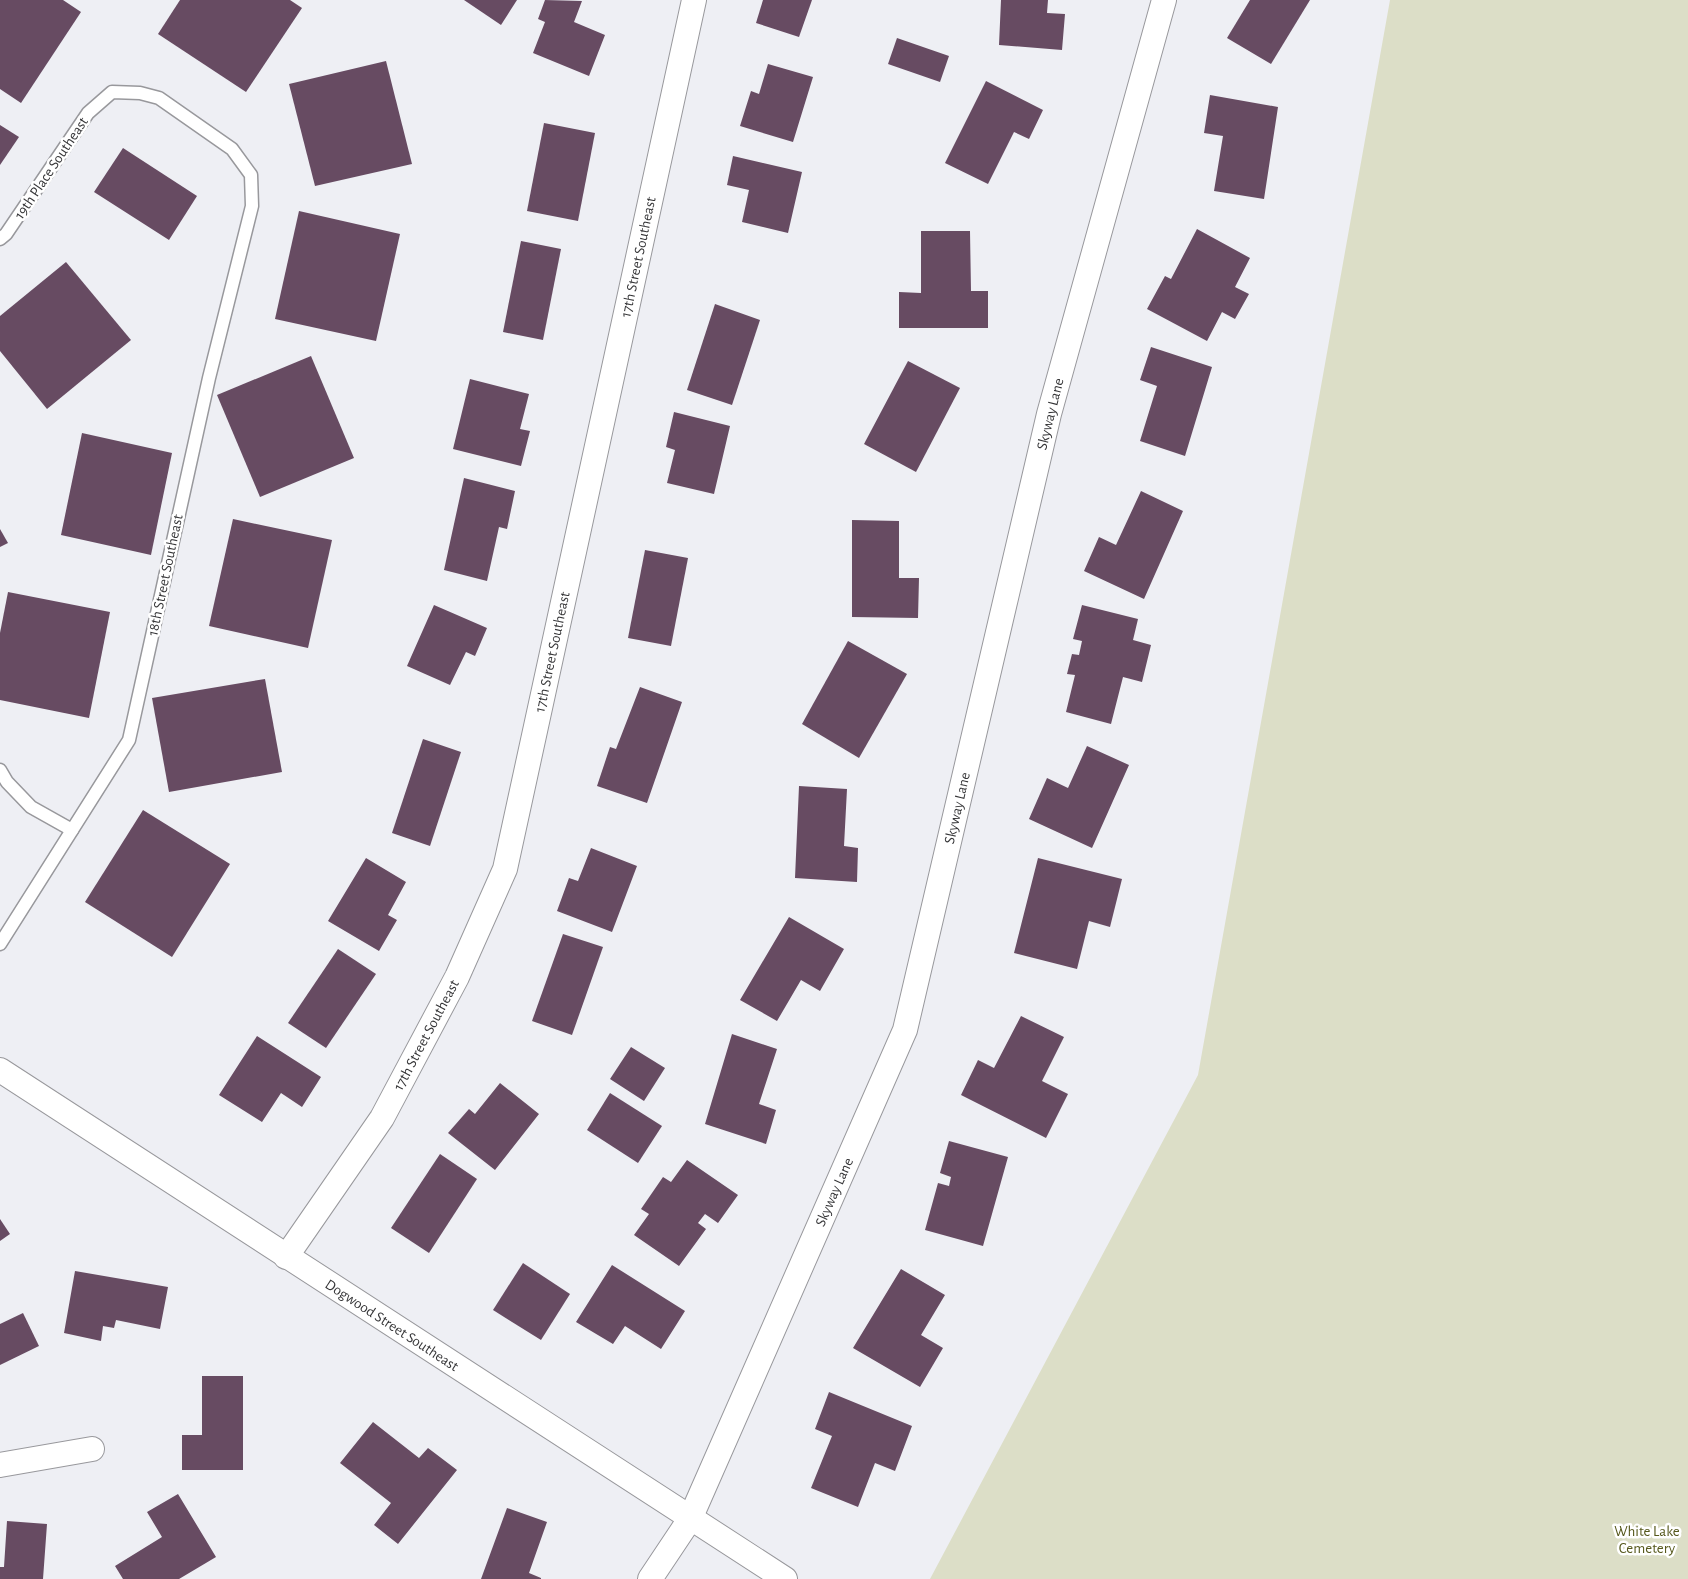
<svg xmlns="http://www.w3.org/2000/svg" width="1688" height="1579" viewBox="0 0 1688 1579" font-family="'Alegreya Sans',sans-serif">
  <rect width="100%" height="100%" fill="#eeeff4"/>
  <!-- green -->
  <polygon fill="#dcdec7" points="1390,0 1688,0 1688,1579 930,1579 1198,1075"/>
  <!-- building -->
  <g fill="#674b62">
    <polygon points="0,0 63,0 81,12 21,103 0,89"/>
    <polygon points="180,0 290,0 302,8 246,92 158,34"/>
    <polygon points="464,0 517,0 501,25"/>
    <polygon points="545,0 582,1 574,22 605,35 589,76 533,53 545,22 538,19"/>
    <polygon points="763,0 812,0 799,37 756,23"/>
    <polygon points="1001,0 1048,0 1047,13 1065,14 1062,50 999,45"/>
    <polygon points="1250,0 1310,0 1271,64 1227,38"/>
    <polygon points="897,38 949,56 940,82 888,64"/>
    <polygon points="386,61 412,164 315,186 289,84"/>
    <polygon points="768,64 813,77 793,142 740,126 751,91 759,94"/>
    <polygon points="986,81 1043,110 1029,139 1014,132 988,184 945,163"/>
    <polygon points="1210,95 1278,107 1264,199 1214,191 1223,136 1204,133"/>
    <polygon points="544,123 595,133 578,221 527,211"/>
    <polygon points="0,125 19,137 0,165"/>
    <polygon points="123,148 197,196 169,240 94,192"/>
    <polygon points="733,156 802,172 788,233 742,222 749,190 727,185"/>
    <polygon points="299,211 400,234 376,341 275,319"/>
    <polygon points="1197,229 1250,258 1235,287 1249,294 1235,319 1222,312 1207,341 1147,309 1165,276 1171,279"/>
    <polygon points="921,231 970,231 971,291 988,291 988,328 899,328 899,292 921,293"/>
    <polygon points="521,241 561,249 543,340 503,332"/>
    <polygon points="66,262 131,340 47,409 0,351 0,316"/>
    <polygon points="715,304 760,320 732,405 687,390"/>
    <polygon points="1151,347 1212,367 1185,456 1140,441 1157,386 1140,380"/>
    <polygon points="311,356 354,458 260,497 217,395"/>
    <polygon points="908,361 960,388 916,472 864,444"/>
    <polygon points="470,379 529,394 520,429 530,431 521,466 453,449"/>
    <polygon points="674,412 730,426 714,494 667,483 675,450 666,447"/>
    <polygon points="82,433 172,453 151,555 61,535"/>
    <polygon points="464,478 515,491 507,529 499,527 487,581 444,570"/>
    <polygon points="1141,491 1183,511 1144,599 1084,571 1099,537 1116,545"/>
    <polygon points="233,519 332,540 308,648 209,626"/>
    <polygon points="852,520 899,521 899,578 919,578 918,618 852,617"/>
    <polygon points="0,529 8,543 0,547"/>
    <polygon points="645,550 688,558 671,646 628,638"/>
    <polygon points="8,592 110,612 89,718 0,700 0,633"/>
    <polygon points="434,605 487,628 475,656 466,652 450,685 407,666"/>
    <polygon points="1082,605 1138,619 1133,640 1151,645 1142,682 1123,677 1111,724 1066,712 1075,675 1067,674 1072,654 1079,655 1082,641 1073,639"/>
    <polygon points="848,641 907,674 859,758 802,724"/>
    <polygon points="265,679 282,772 169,792 152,698"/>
    <polygon points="640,687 682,702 647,803 597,786 610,747 616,749"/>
    <polygon points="423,739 461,752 430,846 392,833"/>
    <polygon points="1087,746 1129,765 1092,848 1029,819 1047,778 1068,788"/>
    <polygon points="799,786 847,789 844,846 858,848 857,882 795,878"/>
    <polygon points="143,810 230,864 172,957 85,902"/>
    <polygon points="591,848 637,866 612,932 557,911 569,878 578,881"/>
    <polygon points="366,858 406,882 388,915 397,920 379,951 328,921"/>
    <polygon points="1038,858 1122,879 1110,927 1089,921 1077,969 1014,953"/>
    <polygon points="789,917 844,949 820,991 801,980 777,1021 740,1000"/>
    <polygon points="563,934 603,947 572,1035 532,1021"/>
    <polygon points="338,949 376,974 326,1048 288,1023"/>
    <polygon points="1021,1016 1064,1037 1042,1081 1068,1094 1046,1138 961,1095 978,1060 994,1068"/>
    <polygon points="732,1034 777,1049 759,1104 776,1110 766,1144 705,1124"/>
    <polygon points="257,1036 321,1077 302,1107 281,1093 262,1122 219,1095"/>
    <polygon points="631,1047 665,1068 644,1101 610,1079"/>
    <polygon points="500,1083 539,1114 495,1170 448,1133 469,1109 475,1114"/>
    <polygon points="610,1093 662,1126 638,1163 587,1130"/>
    <polygon points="949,1141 1008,1157 983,1246 925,1230 938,1183 949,1186 951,1177 940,1173"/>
    <polygon points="440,1154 477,1179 429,1253 391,1228"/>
    <polygon points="687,1160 738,1195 718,1223 705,1214 698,1223 706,1229 679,1266 634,1235 649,1214 641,1209 663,1177 671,1182"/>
    <polygon points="0,1219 10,1234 0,1241"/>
    <polygon points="523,1263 570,1294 541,1340 493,1310"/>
    <polygon points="612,1265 685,1311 661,1349 625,1326 613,1344 576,1322"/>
    <polygon points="901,1269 945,1295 921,1335 943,1348 920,1387 853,1348"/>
    <polygon points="75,1271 168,1287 160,1329 116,1320 114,1328 103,1326 101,1341 64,1333"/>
    <polygon points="23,1313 39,1346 0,1365 0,1324"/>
    <polygon points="202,1376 243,1376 243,1470 182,1470 182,1435 202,1435"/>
    <polygon points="829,1392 912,1426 895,1471 875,1463 858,1507 811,1488 832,1436 815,1429"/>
    <polygon points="373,1422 419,1458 428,1448 457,1470 398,1544 374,1525 391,1503 340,1463"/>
    <polygon points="178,1494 216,1557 179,1579 123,1579 115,1566 162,1537 147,1512"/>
    <polygon points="507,1508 547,1522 529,1573 541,1578 541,1579 481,1579"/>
    <polygon points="7,1521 47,1524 43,1579 0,1579 0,1567 4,1567"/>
  </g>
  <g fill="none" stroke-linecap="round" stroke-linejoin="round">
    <!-- lane casing -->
    <g stroke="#98989c" stroke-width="15">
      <g id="lane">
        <polyline points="0,239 6,234 88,113 112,92 140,93 159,98 232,149 251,175 252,206 209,378 129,740 0,944"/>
        <polyline points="0,770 7,782 31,807 72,830"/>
      </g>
    </g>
    <!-- street casing -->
    <g stroke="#98989c" stroke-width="26">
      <g id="street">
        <polyline points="0,1070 785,1579"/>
        <polyline points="286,1257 382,1118 457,977 505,869 694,0"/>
        <polyline points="0,1465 92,1449"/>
        <polyline points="650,1579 690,1519 905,1030 1049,414 1164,0"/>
      </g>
    </g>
    <!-- lane -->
    <use href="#lane" stroke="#fff" stroke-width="12"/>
    <!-- street -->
    <use href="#street" stroke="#fff" stroke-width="24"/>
  </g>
  <g text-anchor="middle" stroke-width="5" stroke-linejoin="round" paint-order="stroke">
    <!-- street labels -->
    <g font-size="15" fill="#363638" stroke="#fff">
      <text transform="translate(51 168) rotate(-56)" y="5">19th Place Southeast</text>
      <text transform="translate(638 257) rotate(-78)" y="5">17th Street Southeast</text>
      <text transform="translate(1050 414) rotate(-76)" y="5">Skyway Lane</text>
      <text transform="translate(165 575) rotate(-78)" y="5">18th Street Southeast</text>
      <text transform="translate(552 652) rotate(-78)" y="5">17th Street Southeast</text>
      <text transform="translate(957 808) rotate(-77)" y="5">Skyway Lane</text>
      <text transform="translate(426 1035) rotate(-62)" y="5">17th Street Southeast</text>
      <text transform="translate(834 1192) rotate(-66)" y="5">Skyway Lane</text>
      <text transform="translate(392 1325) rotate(33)" y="5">Dogwood Street Southeast</text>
    </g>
    <!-- park labels -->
    <g font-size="15" fill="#56581c" stroke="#fff">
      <text x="1647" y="1536">White Lake<tspan x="1647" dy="17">Cemetery</tspan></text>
    </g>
  </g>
</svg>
